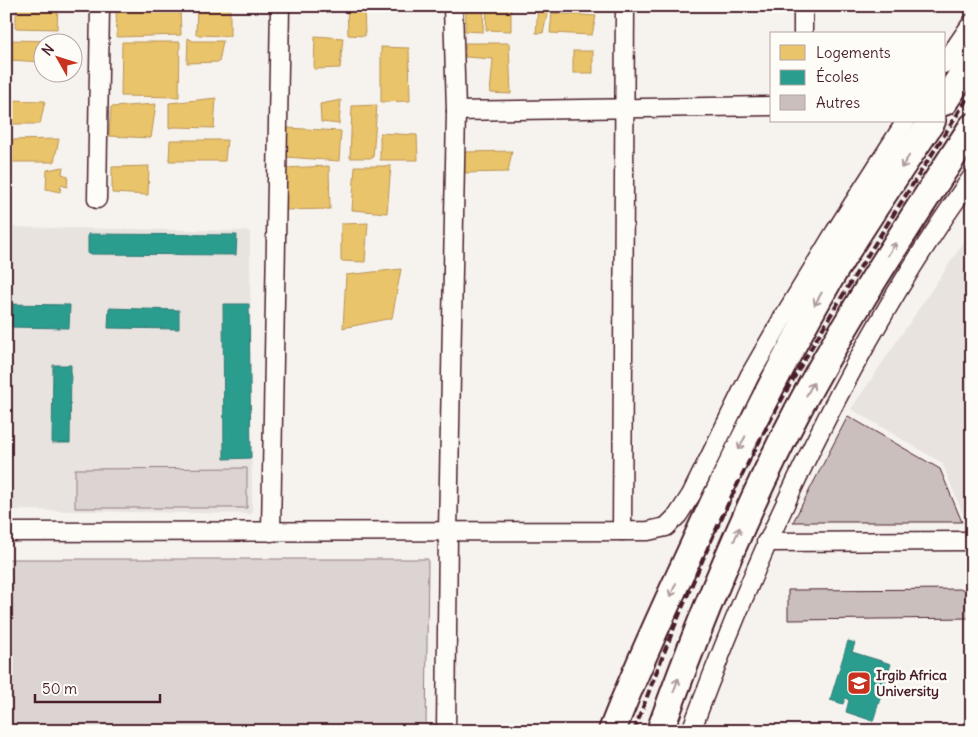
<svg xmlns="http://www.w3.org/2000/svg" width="978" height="737" viewBox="0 0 978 737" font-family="Delius,sans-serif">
  <rect width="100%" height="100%" fill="#f6f3ef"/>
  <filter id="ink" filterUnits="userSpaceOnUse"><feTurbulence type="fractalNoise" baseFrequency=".02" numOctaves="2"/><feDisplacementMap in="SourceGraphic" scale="10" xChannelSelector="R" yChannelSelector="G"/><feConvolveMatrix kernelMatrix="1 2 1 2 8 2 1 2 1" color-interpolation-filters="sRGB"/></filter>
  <g filter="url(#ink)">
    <!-- built -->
    <g fill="#e9e3e0">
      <polygon points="6,227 250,231 252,514 6,510"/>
      <polygon points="972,230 972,524 967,524 942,463 851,409"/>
    </g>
    <!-- green -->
    <g fill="#dcd4d2" stroke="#937a7e">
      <polygon points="247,468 247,508 75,508 75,469"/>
      <polygon points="6,559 428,559 426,731 6,731"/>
    </g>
    <!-- homes -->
    <g fill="#e9c46a" stroke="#b99257">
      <polygon points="17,6 58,6 57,29 15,28"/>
      <polygon points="197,6 230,6 230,36 196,35"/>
      <polygon points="347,6 364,6 365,36 348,35"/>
      <polygon points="466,6 484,6 483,32 465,31"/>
      <polygon points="487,6 511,6 511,31 486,30"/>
      <polygon points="538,6 549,6 543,33 536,33"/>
      <polygon points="180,8 181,35 117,37 116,9"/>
      <polygon points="552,13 596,16 592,35 550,33"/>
      <polygon points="315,36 343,38 340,68 314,69"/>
      <polygon points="188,38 193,41 223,41 219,62 187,63"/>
      <polygon points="9,40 57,41 57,42 42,42 42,62 10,60"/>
      <polygon points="122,42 180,42 179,97 121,96"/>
      <polygon points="465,43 509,43 511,94 490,93 493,59 465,57"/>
      <polygon points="381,47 409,48 410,101 381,102"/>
      <rect x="573" y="51" width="20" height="22"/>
      <polygon points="216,98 214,128 174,127 169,128 169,103"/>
      <polygon points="6,100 45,101 40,124 6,124"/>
      <polygon points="341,100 339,124 321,122 320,104"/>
      <polygon points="156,104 151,138 109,136 111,107"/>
      <polygon points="377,105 373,158 350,158 352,106"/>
      <polygon points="287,128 341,131 339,161 286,157"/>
      <polygon points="380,133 417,135 418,160 380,160"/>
      <polygon points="59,139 54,162 6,162 6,140"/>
      <polygon points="170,140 227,140 225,161 169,161"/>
      <polygon points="512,151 508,172 462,173 463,152"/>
      <polygon points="149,166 148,195 112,193 112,167"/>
      <polygon points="329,166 330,209 283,210 283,168"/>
      <polygon points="355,166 391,166 387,213 352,210"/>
      <polygon points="63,167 62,174 68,176 67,187 61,185 60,192 46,189 47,170"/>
      <polygon points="368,223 365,262 341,261 341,224"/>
      <polygon points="401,269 392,318 343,328 346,275"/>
    </g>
    <!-- schools -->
    <g fill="#2a9d8f" stroke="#347771">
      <polygon points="88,234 237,235 236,255 88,254"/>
      <polygon points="6,304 70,305 69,328 6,327"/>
      <polygon points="223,304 249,304 251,458 224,459"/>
      <polygon points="109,308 179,310 179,329 108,328"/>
      <polygon points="53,365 71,365 70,443 52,443"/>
      <polygon points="848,641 855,643 852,652 891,664 873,721 846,712 849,700 845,698 843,704 830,700"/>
    </g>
    <!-- building -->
    <g fill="#cbbfbe" stroke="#4a1f2b">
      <polygon points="848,416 940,469 962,522 793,522"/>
      <polygon points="972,589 972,618 788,620 788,590"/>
    </g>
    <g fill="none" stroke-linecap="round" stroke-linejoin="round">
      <!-- minor casing -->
      <g stroke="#4a1f2b" stroke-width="21">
        <g id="minor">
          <polyline points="803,34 803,6"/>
          <polyline points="944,64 972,23"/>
          <polyline points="456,111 772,106"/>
          <polyline points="97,199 100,6"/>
          <polyline points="622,531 625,6"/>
          <polyline points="6,532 648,531 666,527 678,515 691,495 750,375 781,321 835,232 906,121"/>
          <polyline points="271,532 280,6"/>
          <polyline points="766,542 972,541"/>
          <polyline points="446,731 448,532 456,111 453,6"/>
          <path d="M691,731C764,536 851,347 972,177"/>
        </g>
      </g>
      <!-- highway casing -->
      <g stroke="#4a1f2b" stroke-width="30">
        <g id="highway">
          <polyline points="944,102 972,60"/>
          <path d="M612,731C637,666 667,603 696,540C737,452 780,365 829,280C861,226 897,174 932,121"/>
          <path d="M660,731C700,620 744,512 799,408C851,311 912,219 972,127"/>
        </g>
      </g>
      <!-- minor -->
      <use href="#minor" stroke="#fdfcf7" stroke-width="18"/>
      <!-- highway -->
      <use href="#highway" stroke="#fdfcf7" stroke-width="26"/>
      <!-- rail -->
      <path stroke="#4a1f2b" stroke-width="4" stroke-dasharray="8 4" stroke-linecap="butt" d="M634,731C671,632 711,533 760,440C823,319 900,206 972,91"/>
    </g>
    <!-- one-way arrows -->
    <defs><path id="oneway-shaft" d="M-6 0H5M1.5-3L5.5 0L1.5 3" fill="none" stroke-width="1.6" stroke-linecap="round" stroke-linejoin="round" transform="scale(1.25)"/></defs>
    <g stroke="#ac999b">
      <use href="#oneway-shaft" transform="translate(905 162) rotate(123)"/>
      <use href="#oneway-shaft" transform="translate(892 249) rotate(-57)"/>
      <use href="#oneway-shaft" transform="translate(818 299) rotate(120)"/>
      <use href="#oneway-shaft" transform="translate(810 389) rotate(-61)"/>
      <use href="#oneway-shaft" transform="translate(742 443) rotate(117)"/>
      <use href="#oneway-shaft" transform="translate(737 534) rotate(-66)"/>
      <use href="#oneway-shaft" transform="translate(673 590) rotate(114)"/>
      <use href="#oneway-shaft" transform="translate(676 685) rotate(-70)"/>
    </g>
  </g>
  <!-- icons -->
  <defs>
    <g id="university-square" transform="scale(1.25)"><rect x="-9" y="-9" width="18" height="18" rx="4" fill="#c8321e" stroke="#fdfcf7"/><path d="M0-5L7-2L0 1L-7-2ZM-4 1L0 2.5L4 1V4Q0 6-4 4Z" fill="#fff"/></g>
  </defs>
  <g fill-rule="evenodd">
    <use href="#university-square" x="859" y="683"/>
  </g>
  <g text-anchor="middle" stroke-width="5" stroke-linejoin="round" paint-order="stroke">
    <!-- poi labels -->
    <g font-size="14" font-weight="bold" fill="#4a1f2b" stroke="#fdfcf7" text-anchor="start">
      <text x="876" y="680">Irgib Africa<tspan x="876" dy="16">University</tspan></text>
    </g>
  </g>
  <!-- margin -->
  <rect width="978" height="737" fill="none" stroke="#fdfcf7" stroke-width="25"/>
  <rect x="12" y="12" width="953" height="712" fill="none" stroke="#4a1f2b" stroke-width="2" filter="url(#ink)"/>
  <!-- legend -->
  <rect x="770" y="32" width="175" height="90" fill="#fdfcf7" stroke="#b5a4a5"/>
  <rect x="780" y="45" width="25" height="15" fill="#e9c46a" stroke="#b5a4a5"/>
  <text x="816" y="58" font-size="15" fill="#4a1f2b">Logements</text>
  <rect x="780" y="70" width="25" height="15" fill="#2a9d8f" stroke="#b5a4a5"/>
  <text x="816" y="82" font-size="15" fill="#4a1f2b">Écoles</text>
  <rect x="780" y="95" width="25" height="15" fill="#cbbfbe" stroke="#b5a4a5"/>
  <text x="816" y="108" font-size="15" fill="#4a1f2b">Autres</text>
  <!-- north arrow -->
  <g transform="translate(58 58) rotate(309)"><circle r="24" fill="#fdfcf7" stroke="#b5a4a5"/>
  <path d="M0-4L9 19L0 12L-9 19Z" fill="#c8321e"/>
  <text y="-8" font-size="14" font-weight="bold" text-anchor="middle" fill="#4a1f2b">N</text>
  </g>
  <!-- scale -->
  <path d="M35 694v8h125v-8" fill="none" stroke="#4a1f2b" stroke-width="2.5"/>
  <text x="42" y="694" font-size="15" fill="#4a1f2b" stroke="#fdfcf7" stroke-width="4" paint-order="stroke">50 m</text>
</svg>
